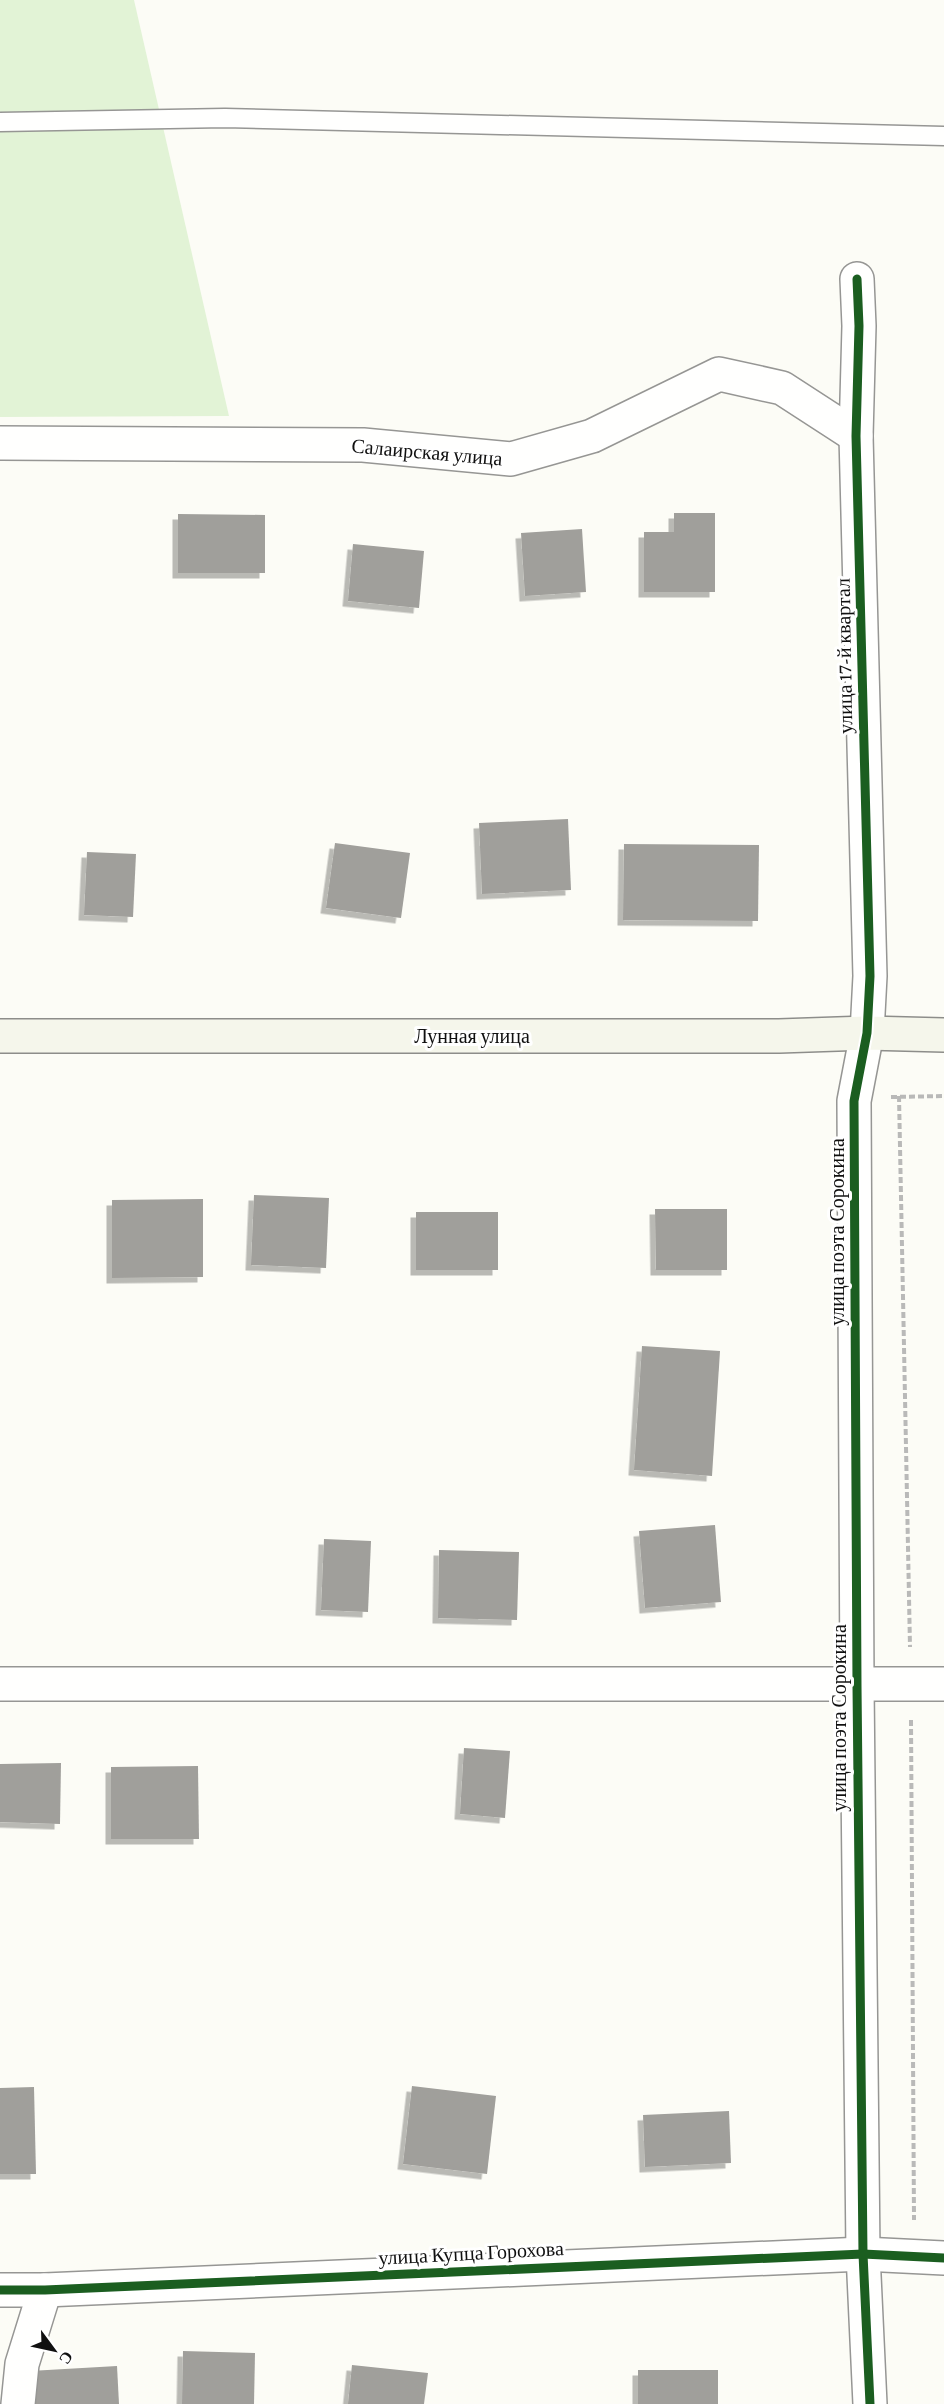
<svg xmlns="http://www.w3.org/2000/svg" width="944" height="2404" viewBox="0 0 944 2404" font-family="'Crimson Pro',serif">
  <defs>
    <filter id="shadow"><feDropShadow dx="-5.5" dy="5.5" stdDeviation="0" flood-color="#0004"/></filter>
  </defs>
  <rect width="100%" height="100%" fill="#fcfcf6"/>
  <!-- green -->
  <polygon fill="#e2f3d6" points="0,0 134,0 229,416 0,417"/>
  <!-- building -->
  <g fill="#a09f9b" filter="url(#shadow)">
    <polygon points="674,513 715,513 715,592 644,592 644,532 674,532"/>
    <polygon points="178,514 265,515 265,573 178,573"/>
    <polygon points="582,529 586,592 525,596 521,533"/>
    <polygon points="353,544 424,551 419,608 348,601"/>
    <polygon points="568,819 571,890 482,894 479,823"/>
    <polygon points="335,843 410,853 401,918 326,908"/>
    <polygon points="624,844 759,845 758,921 623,920"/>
    <polygon points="87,852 136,854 133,917 84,915"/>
    <polygon points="254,1195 329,1198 326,1268 251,1265"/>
    <polygon points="203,1199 203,1277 112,1278 112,1200"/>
    <polygon points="655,1209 727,1209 727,1270 656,1270"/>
    <rect x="416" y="1212" width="82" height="58"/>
    <polygon points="642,1346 720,1351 712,1476 634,1470"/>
    <polygon points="715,1525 721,1602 645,1608 639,1531"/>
    <polygon points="324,1539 371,1541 368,1612 321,1610"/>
    <polygon points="439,1550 519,1552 517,1620 438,1618"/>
    <polygon points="464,1748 510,1751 505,1818 460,1814"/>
    <polygon points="61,1763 60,1824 0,1822 0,1764"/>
    <polygon points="198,1766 199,1839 111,1839 111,1767"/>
    <polygon points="412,2086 496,2096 487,2174 403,2164"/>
    <polygon points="34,2087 36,2174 0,2174 0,2088"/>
    <polygon points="729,2111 731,2163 645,2167 643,2115"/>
    <polygon points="183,2351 255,2353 254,2404 182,2404"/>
    <polygon points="352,2365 428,2373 424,2404 348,2404"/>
    <polygon points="117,2366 119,2404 31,2404 30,2371"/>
    <rect x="638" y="2370" width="80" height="34"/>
  </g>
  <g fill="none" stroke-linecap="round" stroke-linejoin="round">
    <!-- lane casing -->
    <g stroke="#969694" stroke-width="21">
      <polyline id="lane" points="0,122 225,118 944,136"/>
    </g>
    <!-- street casing -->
    <g stroke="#969694" stroke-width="36">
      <g id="street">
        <polyline points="857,279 859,326 856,436 870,976 867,1033 854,1101 857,1686 863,2254 870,2404"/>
        <polyline points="0,443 363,445 511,459 592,436 719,374 782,388 856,436"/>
        <polyline points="0,1684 944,1684"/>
        <polyline points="0,2290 45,2290 863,2254 944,2258"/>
        <polyline points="18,2404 22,2364 45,2290"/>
      </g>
    </g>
    <!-- secondary casing -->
    <g stroke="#8d8d8a" stroke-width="36">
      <polyline id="secondary" points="0,1036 779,1036 867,1033 944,1035"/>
    </g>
    <!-- path -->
    <g stroke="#b9b9b8" stroke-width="4" stroke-dasharray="6 3" stroke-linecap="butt">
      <polyline points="899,1096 910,1647"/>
      <polyline points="891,1097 944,1096"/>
      <polyline points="911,1720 914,2220"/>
    </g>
    <!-- lane -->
    <use href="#lane" stroke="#fffffe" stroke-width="18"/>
    <!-- street -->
    <use href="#street" stroke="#fffffe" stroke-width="33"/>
    <!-- secondary -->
    <use href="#secondary" stroke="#f5f6eb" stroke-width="33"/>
    <!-- cycleway casing -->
    <g stroke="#fff" stroke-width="13">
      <g id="cycleway">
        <polyline points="857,279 859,326 856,436 870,976 867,1033 854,1101 857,1686 863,2254 870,2404"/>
        <polyline points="0,2290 45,2290 863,2254 944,2258"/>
      </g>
    </g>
    <!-- cycleway -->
    <use href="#cycleway" stroke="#1b5e20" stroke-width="9"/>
  </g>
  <g text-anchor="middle" stroke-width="6" stroke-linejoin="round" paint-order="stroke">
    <!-- street labels -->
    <g font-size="20" fill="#101010" stroke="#fff">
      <text transform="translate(427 452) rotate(5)" y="7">Салаирская улица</text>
      <text transform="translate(844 656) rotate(-91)" y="7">улица 17-й квартал</text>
      <text x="472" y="1043">Лунная улица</text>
      <text transform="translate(837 1232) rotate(-90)" y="7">улица поэта Сорокина</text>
      <text transform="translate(839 1718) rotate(-90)" y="7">улица поэта Сорокина</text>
      <text transform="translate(471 2253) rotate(-3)" y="7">улица Купца Горохова</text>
    </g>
  </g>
  <!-- north arrow -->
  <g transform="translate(54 2350) rotate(123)" stroke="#ffffff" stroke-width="4.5" paint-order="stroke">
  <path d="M0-4.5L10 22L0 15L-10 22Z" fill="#101010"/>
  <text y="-9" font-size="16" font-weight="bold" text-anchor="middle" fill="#101010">С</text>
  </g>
</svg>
